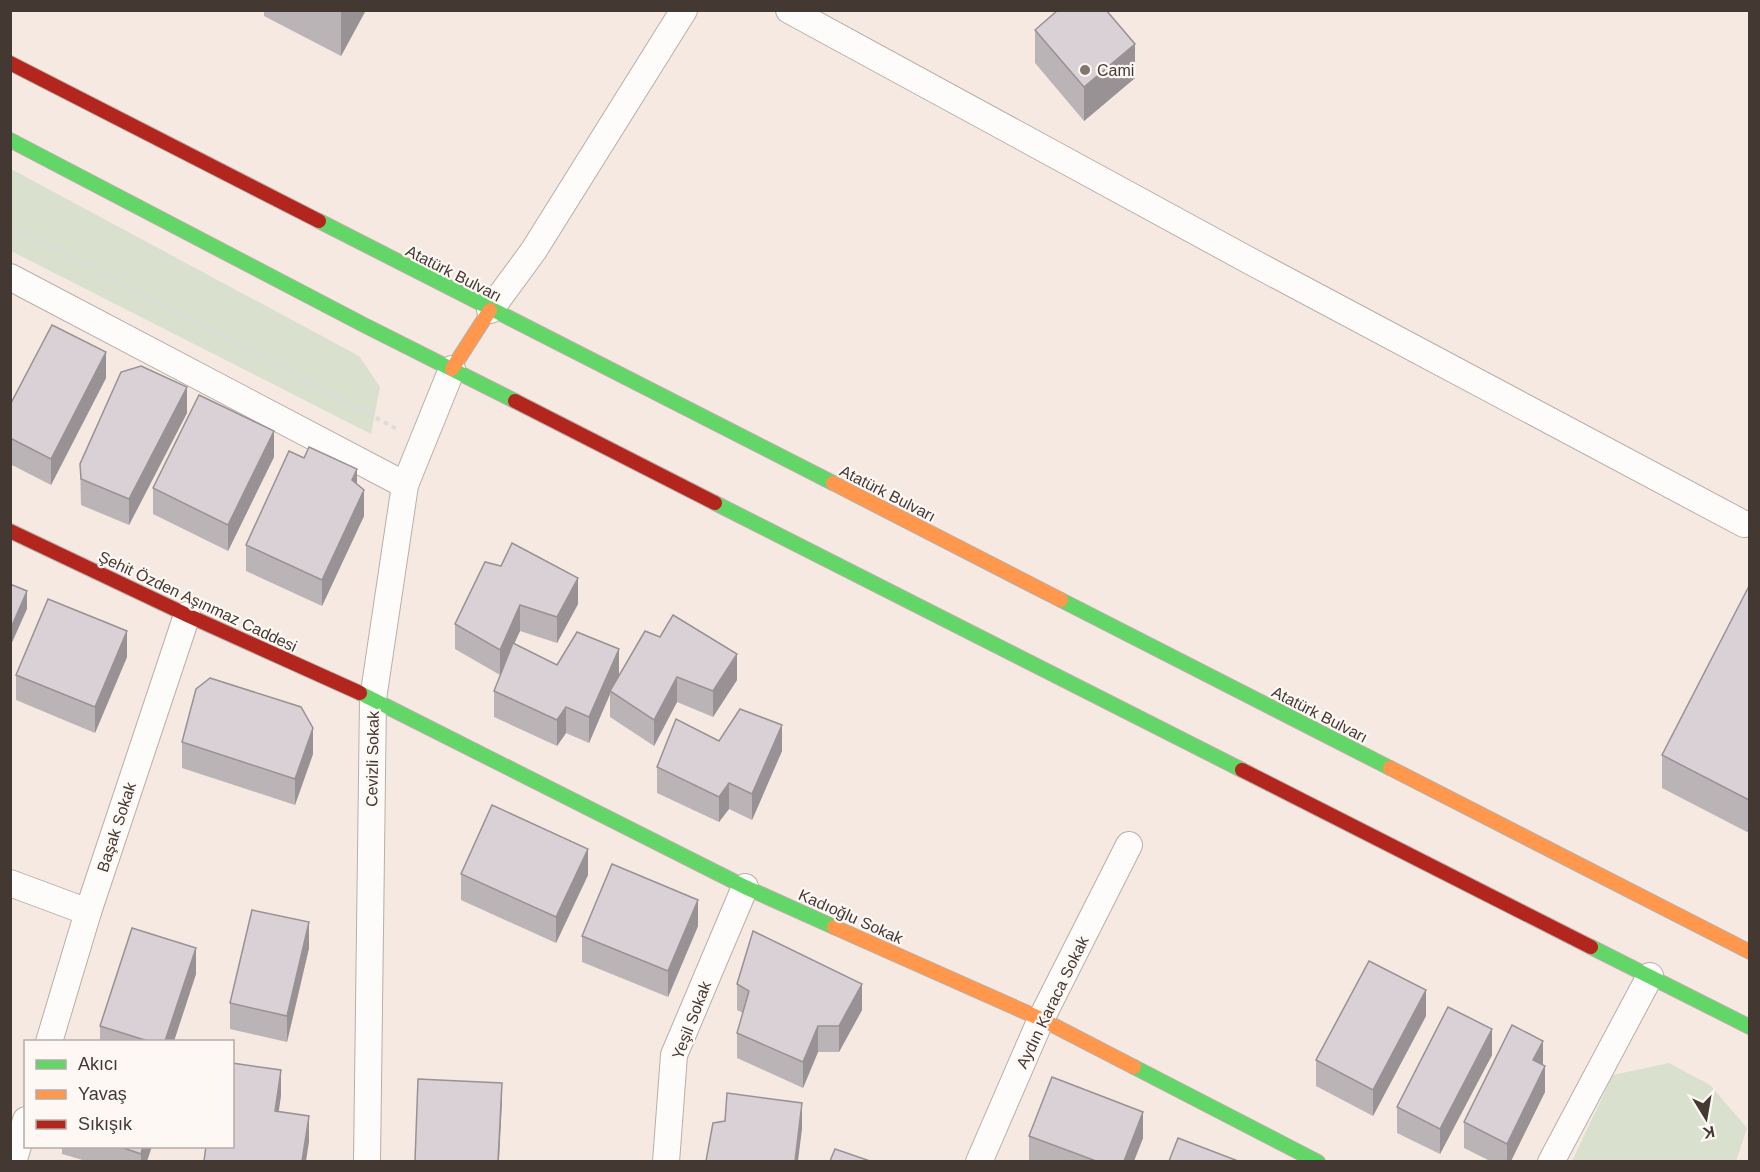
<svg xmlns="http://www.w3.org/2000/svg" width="1760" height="1172" viewBox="0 0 1760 1172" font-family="Arial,sans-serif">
  <rect width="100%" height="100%" fill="#f6e9e2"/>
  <!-- green -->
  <g fill="#d9e0ce">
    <polygon points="11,169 359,356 380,387 371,434 11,251"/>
    <polygon points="1669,1063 1710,1085 1747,1128 1736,1161 1572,1161 1613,1075"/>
  </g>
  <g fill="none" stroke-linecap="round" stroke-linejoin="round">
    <!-- street casing -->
    <g stroke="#b9aea8" stroke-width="28">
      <g id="street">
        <polyline points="789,10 1250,261 1744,524"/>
        <polyline points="10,277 405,485"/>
        <polyline points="490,310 534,250 684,10"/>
        <polyline points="10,883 88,912"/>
        <polyline points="49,1042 88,912 187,615"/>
        <polyline points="13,1162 26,1120"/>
        <polyline points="367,1162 373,699 405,485 452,369"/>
        <polyline points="666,1162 674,1055 745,887"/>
        <polyline points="979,1162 1041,1019 1129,845"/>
        <polyline points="1551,1162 1650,976"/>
      </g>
    </g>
    <!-- fast casing -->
    <g stroke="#b9aea8" stroke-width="16">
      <g id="fast">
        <polyline points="10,140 364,325 515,401"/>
        <polyline points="319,221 833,483"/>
        <polyline points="715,503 1242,770"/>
        <polyline points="1061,600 1390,768"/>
        <polyline points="360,693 745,887 834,927"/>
        <polyline points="1591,947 1750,1027"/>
        <polyline points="1134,1067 1318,1162"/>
      </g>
    </g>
    <!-- slow casing -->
    <g stroke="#b9aea8" stroke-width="16">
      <g id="slow">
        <polyline points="452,369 490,310"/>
        <polyline points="833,483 1061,600"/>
        <polyline points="1390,768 1750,952"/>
        <polyline points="834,927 1041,1019 1134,1067"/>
      </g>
    </g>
    <!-- jam casing -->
    <g stroke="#b9aea8" stroke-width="16">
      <g id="jam">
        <polyline points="10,63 319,221"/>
        <polyline points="515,401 715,503"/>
        <polyline points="10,531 187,615 360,693"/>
        <polyline points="1242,770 1591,947"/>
      </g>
    </g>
    <!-- path -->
    <polyline stroke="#dfdbda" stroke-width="4" stroke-dasharray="4.5 4.5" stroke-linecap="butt" points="10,224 397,429"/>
    <!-- street -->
    <use href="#street" stroke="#fefcfb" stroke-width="26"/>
    <!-- fast -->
    <use href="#fast" stroke="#63d668" stroke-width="14"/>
    <!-- slow -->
    <use href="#slow" stroke="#ff974d" stroke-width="14"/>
    <!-- jam -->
    <use href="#jam" stroke="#b3261e" stroke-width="14"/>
  </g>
  <!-- wall -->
  <g fill="#bbb4b7">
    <polygon points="264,10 366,10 341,56 264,16"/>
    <polygon points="1035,30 1135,78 1084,121 1035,63"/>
    <polygon points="106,378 51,485 10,464 10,405"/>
    <polygon points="187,413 129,525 81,505 80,464"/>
    <polygon points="274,457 228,551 153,514 153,488"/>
    <polygon points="357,484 364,516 322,606 246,571 246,545"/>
    <polygon points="485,562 578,604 557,643 520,631 514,643 557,665 619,675 616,682 645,631 737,680 713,717 677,702 654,746 610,717 610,694 589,743 566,733 557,746 494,717 494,691 500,675 455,649 455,624"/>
    <polygon points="1749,586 1749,833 1662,788 1662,755"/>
    <polygon points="127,657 95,733 16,700 16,675"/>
    <polygon points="719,741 782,751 752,820 729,809 719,822 657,793 657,767"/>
    <polygon points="182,742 313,754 295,805 182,768"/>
    <polygon points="461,874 588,875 556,943 461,900"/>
    <polygon points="698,926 668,997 582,962 582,936"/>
    <polygon points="309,948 287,1042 230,1029 230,1003"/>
    <polygon points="196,974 174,1041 100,1041 100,1026"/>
    <polygon points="737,984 862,1010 839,1052 818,1052 803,1088 737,1058 737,1033 743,1013 737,1010"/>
    <polygon points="1426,1016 1373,1116 1316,1086 1316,1060"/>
    <polygon points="1492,1055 1440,1154 1397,1133 1397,1107"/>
    <polygon points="1543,1065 1545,1092 1511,1161 1490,1161 1464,1148 1464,1122"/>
    <polygon points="1029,1136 1143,1138 1134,1161 1029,1161"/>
    <polygon points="62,1146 152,1146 147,1161 86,1161 62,1154"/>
  </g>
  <!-- shaded-wall -->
  <g fill="#989295">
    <polygon points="341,10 366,10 341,56"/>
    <polygon points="1135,44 1135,78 1084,121 1084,87"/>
    <polygon points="106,352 106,378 51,485 51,459"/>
    <polygon points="187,387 187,413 129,525 129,499"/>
    <polygon points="274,431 274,457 228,551 228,525"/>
    <polygon points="357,469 357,495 352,480"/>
    <polygon points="364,490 364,516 322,606 322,580"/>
    <polygon points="578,578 578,604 557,643 557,617"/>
    <polygon points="27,591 27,609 10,647 10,630"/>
    <polygon points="520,605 520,631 500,675 500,650"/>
    <polygon points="127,631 127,657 95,733 95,707"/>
    <polygon points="619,649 619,675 612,692 610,691 610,694 589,743 589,717"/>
    <polygon points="737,654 737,680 713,717 713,691"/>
    <polygon points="677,677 677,702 654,746 654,720"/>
    <polygon points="566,707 566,733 557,746 557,720"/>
    <polygon points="782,725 782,751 752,820 752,794"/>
    <polygon points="313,728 313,754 295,805 295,779"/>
    <polygon points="729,783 729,809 719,822 719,797"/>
    <polygon points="588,849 588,875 556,943 556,917"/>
    <polygon points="698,900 698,926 668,997 668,971"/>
    <polygon points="309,922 309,948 287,1042 287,1016"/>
    <polygon points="196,948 196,974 174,1041 165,1041"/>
    <polygon points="862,984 862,1010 839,1052 839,1026"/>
    <polygon points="1426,990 1426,1016 1373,1116 1373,1090"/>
    <polygon points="818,1026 818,1052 803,1088 803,1062"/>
    <polygon points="1492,1029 1492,1055 1440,1154 1440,1129"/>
    <polygon points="1543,1041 1543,1067 1533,1060"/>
    <polygon points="1545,1066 1545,1092 1511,1161 1507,1161 1507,1144"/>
    <polygon points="281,1070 281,1096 275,1137 275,1111"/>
    <polygon points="502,1083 502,1101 499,1161 498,1161"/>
    <polygon points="802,1103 802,1129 798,1161 795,1161"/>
    <polygon points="1143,1112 1143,1138 1134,1161 1124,1161"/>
    <polygon points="309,1116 309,1142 306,1161 302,1161"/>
    <polygon points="143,1146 152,1146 147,1161 141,1161 141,1154"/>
  </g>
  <!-- building -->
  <g fill="#d9d1d5" stroke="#989295" stroke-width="1.5">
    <polygon points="1058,10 1106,10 1135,44 1084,87 1035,30"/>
    <polygon points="52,325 106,352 51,459 10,438 10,405"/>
    <polygon points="141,366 187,387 129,499 81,479 80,464 121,372"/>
    <polygon points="199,395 274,431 228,525 153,488"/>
    <polygon points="309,447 357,469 352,480 364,490 322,580 246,545 289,451 304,458"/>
    <polygon points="512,543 578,578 557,617 520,605 500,650 455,624 485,562 501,566"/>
    <polygon points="10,584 27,591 10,630"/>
    <polygon points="1749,586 1749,800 1662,755"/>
    <polygon points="48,599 127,631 95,707 16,675"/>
    <polygon points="673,615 737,654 713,691 677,677 654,720 610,691 645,631 660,637"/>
    <polygon points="577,632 619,649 589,717 566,707 557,720 494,691 513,643 557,665"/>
    <polygon points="210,678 301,707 313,728 295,779 182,742 196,689"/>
    <polygon points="740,709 782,725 752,794 729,783 719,797 657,767 676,719 719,741"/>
    <polygon points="492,805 588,849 556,917 461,874"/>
    <polygon points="612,864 698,900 668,971 582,936"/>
    <polygon points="252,910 309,922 287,1016 230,1003"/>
    <polygon points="132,928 196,948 165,1041 148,1041 100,1026"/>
    <polygon points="753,931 862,984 839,1026 818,1026 803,1062 737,1033 749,991 737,984"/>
    <polygon points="1369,961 1426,990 1373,1090 1316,1060"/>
    <polygon points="1448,1007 1492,1029 1440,1129 1397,1107"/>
    <polygon points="1512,1025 1543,1041 1533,1060 1545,1066 1507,1144 1464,1122"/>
    <polygon points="232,1063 281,1070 275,1111 309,1116 302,1161 204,1161 206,1146 232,1146"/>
    <polygon points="1052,1077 1143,1112 1124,1161 1096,1161 1029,1136"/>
    <polygon points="418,1079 502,1083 498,1161 415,1161"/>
    <polygon points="727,1093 802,1103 795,1161 706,1161 713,1123 725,1121"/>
    <polygon points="1178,1138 1238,1161 1169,1161"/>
    <polygon points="118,1146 143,1146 141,1154"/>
    <polygon points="835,1149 870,1161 830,1161"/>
  </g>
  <!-- markers -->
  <circle fill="#827670" stroke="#fef8f5" stroke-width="2" cx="1085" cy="70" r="6"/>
  <g text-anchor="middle" stroke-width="4.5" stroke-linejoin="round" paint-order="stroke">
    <!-- poi labels -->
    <g font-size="16" fill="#443832" stroke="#fef8f5" text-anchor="start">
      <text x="1097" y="76">Cami</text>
    </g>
    <!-- street labels -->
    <g font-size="16" fill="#443832" stroke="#fef8f5">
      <text transform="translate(454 273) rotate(27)" y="6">Atatürk Bulvarı</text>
      <text transform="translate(888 493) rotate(27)" y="6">Atatürk Bulvarı</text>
      <text transform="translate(198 601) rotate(25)" y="6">Şehit Özden Aşınmaz Caddesi</text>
      <text transform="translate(1320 714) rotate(27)" y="6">Atatürk Bulvarı</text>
      <text transform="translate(372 759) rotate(-89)" y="6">Cevizli Sokak</text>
      <text transform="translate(116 827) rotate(-72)" y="6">Başak Sokak</text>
      <text transform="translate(851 916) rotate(24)" y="6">Kadıoğlu Sokak</text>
      <text transform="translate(1052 1002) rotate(-64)" y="6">Aydın Karaca Sokak</text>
      <text transform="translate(691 1020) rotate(-69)" y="6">Yeşil Sokak</text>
    </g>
  </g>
  <!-- border -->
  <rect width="1760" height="1172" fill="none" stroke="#443832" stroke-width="24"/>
  <!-- legend -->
  <rect x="24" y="1040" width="210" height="108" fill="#fef8f5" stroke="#b4aba7" stroke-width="1.5"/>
  <rect x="36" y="1060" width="30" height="9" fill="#63d668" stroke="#b4aba7" stroke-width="1.5"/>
  <text x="78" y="1070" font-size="18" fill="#443832">Akıcı</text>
  <rect x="36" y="1090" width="30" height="9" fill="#ff974d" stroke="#b4aba7" stroke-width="1.5"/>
  <text x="78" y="1100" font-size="18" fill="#443832">Yavaş</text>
  <rect x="36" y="1120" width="30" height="9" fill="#b3261e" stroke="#b4aba7" stroke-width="1.5"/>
  <text x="78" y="1130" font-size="18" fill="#443832">Sıkışık</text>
  <!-- north arrow -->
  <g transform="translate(1706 1118) rotate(169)" stroke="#fef8f5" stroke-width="4.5" paint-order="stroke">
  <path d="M0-4.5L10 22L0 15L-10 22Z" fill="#443832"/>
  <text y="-9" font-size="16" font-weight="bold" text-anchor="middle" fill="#443832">K</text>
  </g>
</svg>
